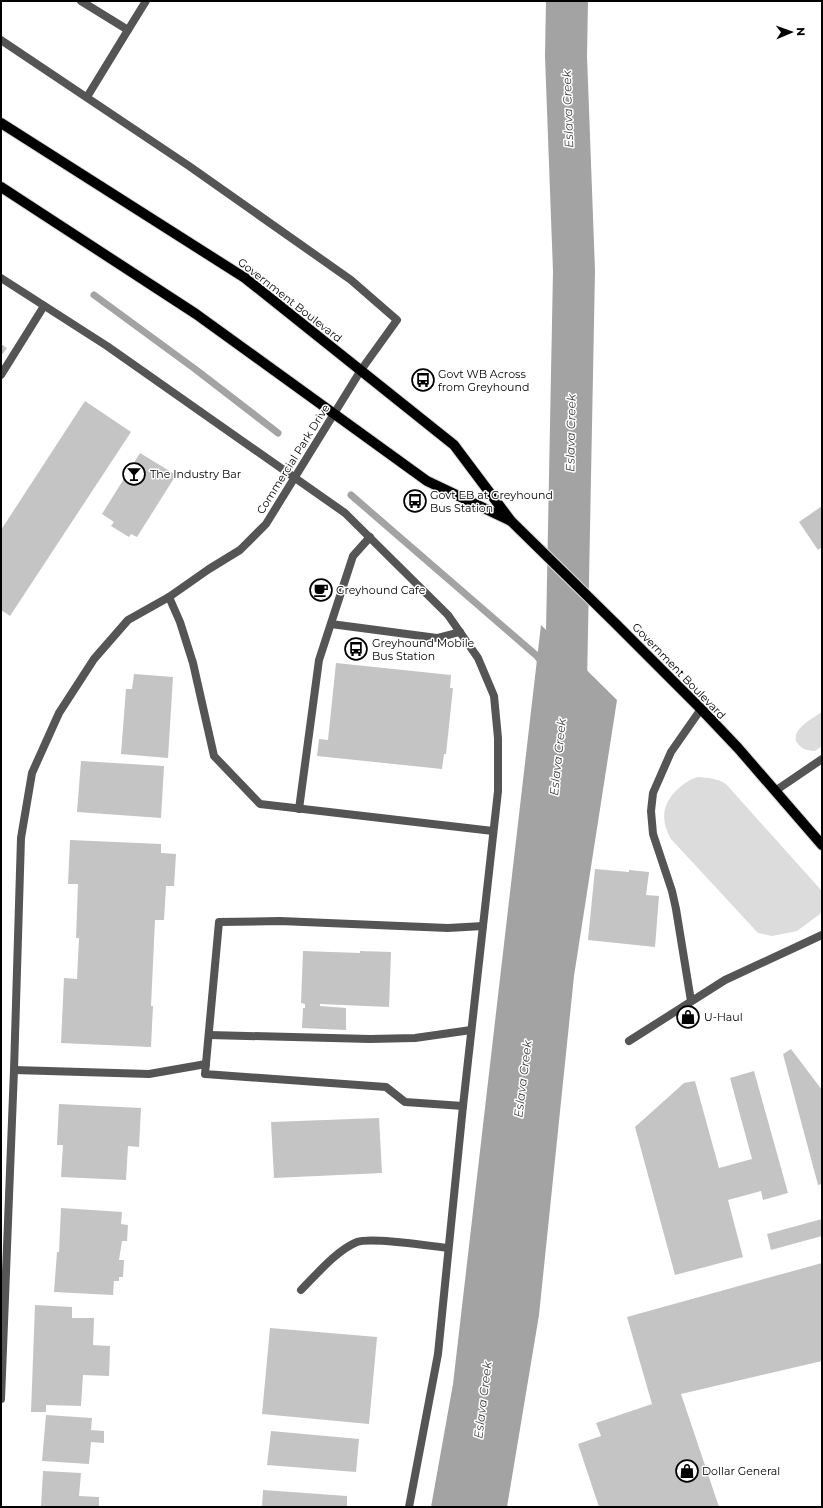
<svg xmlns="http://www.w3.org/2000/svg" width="823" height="1508" viewBox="0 0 823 1508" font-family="Montserrat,sans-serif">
  <rect width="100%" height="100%" fill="#fff"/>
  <!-- green -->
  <g fill="#dcdcdc">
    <path d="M822,712V746L815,751C808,751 802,749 798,744C788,731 813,718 822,712Z"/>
    <path d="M698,777C708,778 717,778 726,784L821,890L822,910L820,914L797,931L772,936L758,933L671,839C660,820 662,803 679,788C685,783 690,779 698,777Z"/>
  </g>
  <!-- water -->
  <polygon fill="#a3a3a3" points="541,625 617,700 574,976 539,1315 507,1507 431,1507 453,1384"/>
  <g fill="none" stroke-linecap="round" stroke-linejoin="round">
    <!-- stream -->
    <g stroke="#a3a3a3" stroke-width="7">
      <polyline points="94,295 195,369 278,433"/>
      <polyline points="351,495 537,656 542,663"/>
    </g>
    <!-- river -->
    <polyline stroke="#a3a3a3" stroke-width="42" points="563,708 566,683 574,271 566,56 567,1"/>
  </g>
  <!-- building -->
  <g fill="#c4c4c4">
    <polygon points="1,344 7,348 1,356"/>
    <polygon points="85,401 131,432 10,616 1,610 1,530"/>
    <polygon points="140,453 176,475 137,537 131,534 129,537 111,526 114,522 102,514"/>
    <polygon points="822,506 822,547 818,550 799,522"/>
    <polygon points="336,663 451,675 450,688 453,688 446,754 444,754 442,769 317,756 319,739 328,740"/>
    <polygon points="134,674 173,677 168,758 121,754 126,689 132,689"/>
    <polygon points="81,761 164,766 161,818 77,812"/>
    <polygon points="70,840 161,844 161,853 176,854 174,886 166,886 164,920 155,920 151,1006 153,1006 151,1047 61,1043 64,978 77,979 79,938 76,938 78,884 68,884"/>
    <polygon points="595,869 629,872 629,870 649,872 646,895 659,896 655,947 588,940"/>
    <polygon points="303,951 360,953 360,951 391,952 389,1007 320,1004 320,1006 346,1008 346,1030 302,1028 303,1008 305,1008 305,1004 301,1003"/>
    <polygon points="791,1049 822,1090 822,1184 818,1185 783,1054"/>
    <polygon points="754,1071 788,1193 763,1200 761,1191 728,1200 743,1257 675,1275 635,1127 684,1083 695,1081 719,1168 752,1159 730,1078"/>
    <polygon points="59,1104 141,1108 139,1147 128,1146 126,1180 61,1177 63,1145 57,1145"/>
    <polygon points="379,1118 382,1173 274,1178 271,1122"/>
    <polygon points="61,1208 122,1212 121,1224 128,1225 127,1241 122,1241 119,1260 124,1260 123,1277 119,1277 119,1281 114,1281 113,1295 54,1292 57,1252 59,1252"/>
    <polygon points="822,1219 822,1236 771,1250 767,1234"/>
    <polygon points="822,1263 822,1361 681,1394 719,1507 599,1507 578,1444 601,1436 596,1423 652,1404 627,1317"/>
    <polygon points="35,1305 72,1307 72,1318 94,1318 93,1345 110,1346 109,1376 83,1375 81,1406 46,1405 46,1412 31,1412"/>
    <polygon points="270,1328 377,1337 369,1424 262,1414"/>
    <polygon points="46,1415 92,1418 91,1430 104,1431 104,1443 91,1442 89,1464 42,1461"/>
    <polygon points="271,1431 359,1439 356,1472 267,1465"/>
    <polygon points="43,1471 81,1473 79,1496 99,1497 99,1507 41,1507"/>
    <polygon points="263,1490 347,1496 347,1507 262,1507"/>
  </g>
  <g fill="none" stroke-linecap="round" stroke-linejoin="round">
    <!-- primary casing -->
    <g stroke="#dbdbdb" stroke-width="12">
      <g id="primary">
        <polyline points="1,123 245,278 454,445 511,521 614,622 701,709 738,748 822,845"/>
        <polyline points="1,187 196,314 427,481 509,520"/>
      </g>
    </g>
    <!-- service -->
    <g stroke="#555" stroke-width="8">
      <polyline points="81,1 128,30 146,1"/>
      <polyline points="87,97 128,30"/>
      <polyline points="1,375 44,306"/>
      <polyline points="169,597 180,622 193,663 214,756 260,804 493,831"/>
      <polyline points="331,624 437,638 460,632"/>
      <polyline points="775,791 822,759"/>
      <polyline points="299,809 319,660 353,556 370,537"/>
      <polyline points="691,1001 676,909 672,891 653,834 651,811 653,793 671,752 701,709"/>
      <polyline points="209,1035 370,1039 415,1038 471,1030"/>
      <polyline points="629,1041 725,980 822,935"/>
      <polyline points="14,1070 149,1074 206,1064"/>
      <polyline points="463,1106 405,1102 386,1087 205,1074 219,922 280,921 448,928 483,926"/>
      <path d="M301,1290C316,1275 337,1250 357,1242C372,1237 430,1246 448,1248"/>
    </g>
    <!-- minor -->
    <g stroke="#555" stroke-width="8">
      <polyline points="1,40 189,166 351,280 397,320 361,370 266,524 240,550 209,569 169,597 128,620 94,659 59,713 32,773 21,838 14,1070 1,1399"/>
      <polyline points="1,278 107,346 345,513 448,615 478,658 494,696 498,738 498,791 463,1106 438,1354 409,1507"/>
    </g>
    <!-- primary -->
    <use href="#primary" stroke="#000" stroke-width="10"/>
  </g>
  <!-- icons -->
  <defs>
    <g id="bus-ring" transform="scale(1.15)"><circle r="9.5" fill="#fff" stroke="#000" stroke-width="1.5"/><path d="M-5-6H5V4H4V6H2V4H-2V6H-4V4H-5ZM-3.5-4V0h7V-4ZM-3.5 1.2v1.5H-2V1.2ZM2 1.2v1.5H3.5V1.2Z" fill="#000"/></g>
    <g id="bar-ring" transform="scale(1.15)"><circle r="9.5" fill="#fff" stroke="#000" stroke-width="1.5"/><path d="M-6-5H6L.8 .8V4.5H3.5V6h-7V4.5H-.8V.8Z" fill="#000"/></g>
    <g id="cafe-ring" transform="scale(1.15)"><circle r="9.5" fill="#fff" stroke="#000" stroke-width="1.5"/><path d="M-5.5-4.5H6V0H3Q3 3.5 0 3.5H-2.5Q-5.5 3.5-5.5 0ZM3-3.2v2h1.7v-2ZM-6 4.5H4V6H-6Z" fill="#000"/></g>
    <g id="shop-ring" transform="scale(1.15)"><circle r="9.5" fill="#fff" stroke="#000" stroke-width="1.5"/><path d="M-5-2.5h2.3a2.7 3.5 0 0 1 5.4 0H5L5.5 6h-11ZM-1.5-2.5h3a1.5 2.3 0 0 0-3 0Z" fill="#000"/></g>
  </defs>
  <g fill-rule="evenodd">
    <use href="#bus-ring" x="423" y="380"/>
    <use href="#bar-ring" x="134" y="474"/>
    <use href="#bus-ring" x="415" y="501"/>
    <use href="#cafe-ring" x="321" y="590"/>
    <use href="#bus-ring" x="356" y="649"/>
    <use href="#shop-ring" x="688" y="1017"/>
    <use href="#shop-ring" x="687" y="1471"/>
  </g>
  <g text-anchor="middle" stroke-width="3" stroke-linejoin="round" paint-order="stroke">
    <!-- street labels -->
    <g font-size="11" fill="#000" stroke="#fff">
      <text transform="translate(290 300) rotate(38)" y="4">Government Boulevard</text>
      <text transform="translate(293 459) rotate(-58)" y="4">Commercial Park Drive</text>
      <text transform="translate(679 671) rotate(46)" y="4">Government Boulevard</text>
    </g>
    <!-- poi labels -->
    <g font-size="11" fill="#000" stroke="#fff" text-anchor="start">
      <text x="438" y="378">Govt WB Across<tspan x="438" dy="13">from Greyhound</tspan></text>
      <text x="150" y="478">The Industry Bar</text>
      <text x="430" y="499">Govt EB at Greyhound<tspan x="430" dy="13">Bus Station</tspan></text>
      <text x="336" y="594">Greyhound Cafe</text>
      <text x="372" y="647">Greyhound Mobile<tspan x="372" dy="13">Bus Station</tspan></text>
      <text x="704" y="1021">U-Haul</text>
      <text x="702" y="1475">Dollar General</text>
    </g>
    <!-- water labels -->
    <g font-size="12" font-style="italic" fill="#444" stroke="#fff">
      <text transform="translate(568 109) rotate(-92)" y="4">Eslava Creek</text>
      <text transform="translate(571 433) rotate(-89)" y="4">Eslava Creek</text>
      <text transform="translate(558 757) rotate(-84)" y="4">Eslava Creek</text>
      <text transform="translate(523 1079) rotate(-83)" y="4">Eslava Creek</text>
      <text transform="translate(483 1400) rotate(-83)" y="4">Eslava Creek</text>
    </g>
  </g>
  <!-- border -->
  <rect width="823" height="1508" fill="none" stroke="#000000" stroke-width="4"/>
  <!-- north arrow -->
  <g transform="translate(791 32) rotate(88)" stroke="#ffffff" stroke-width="3" paint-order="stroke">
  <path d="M0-3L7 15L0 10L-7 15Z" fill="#000000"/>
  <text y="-6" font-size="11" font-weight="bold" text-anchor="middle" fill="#000000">N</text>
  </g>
</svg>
